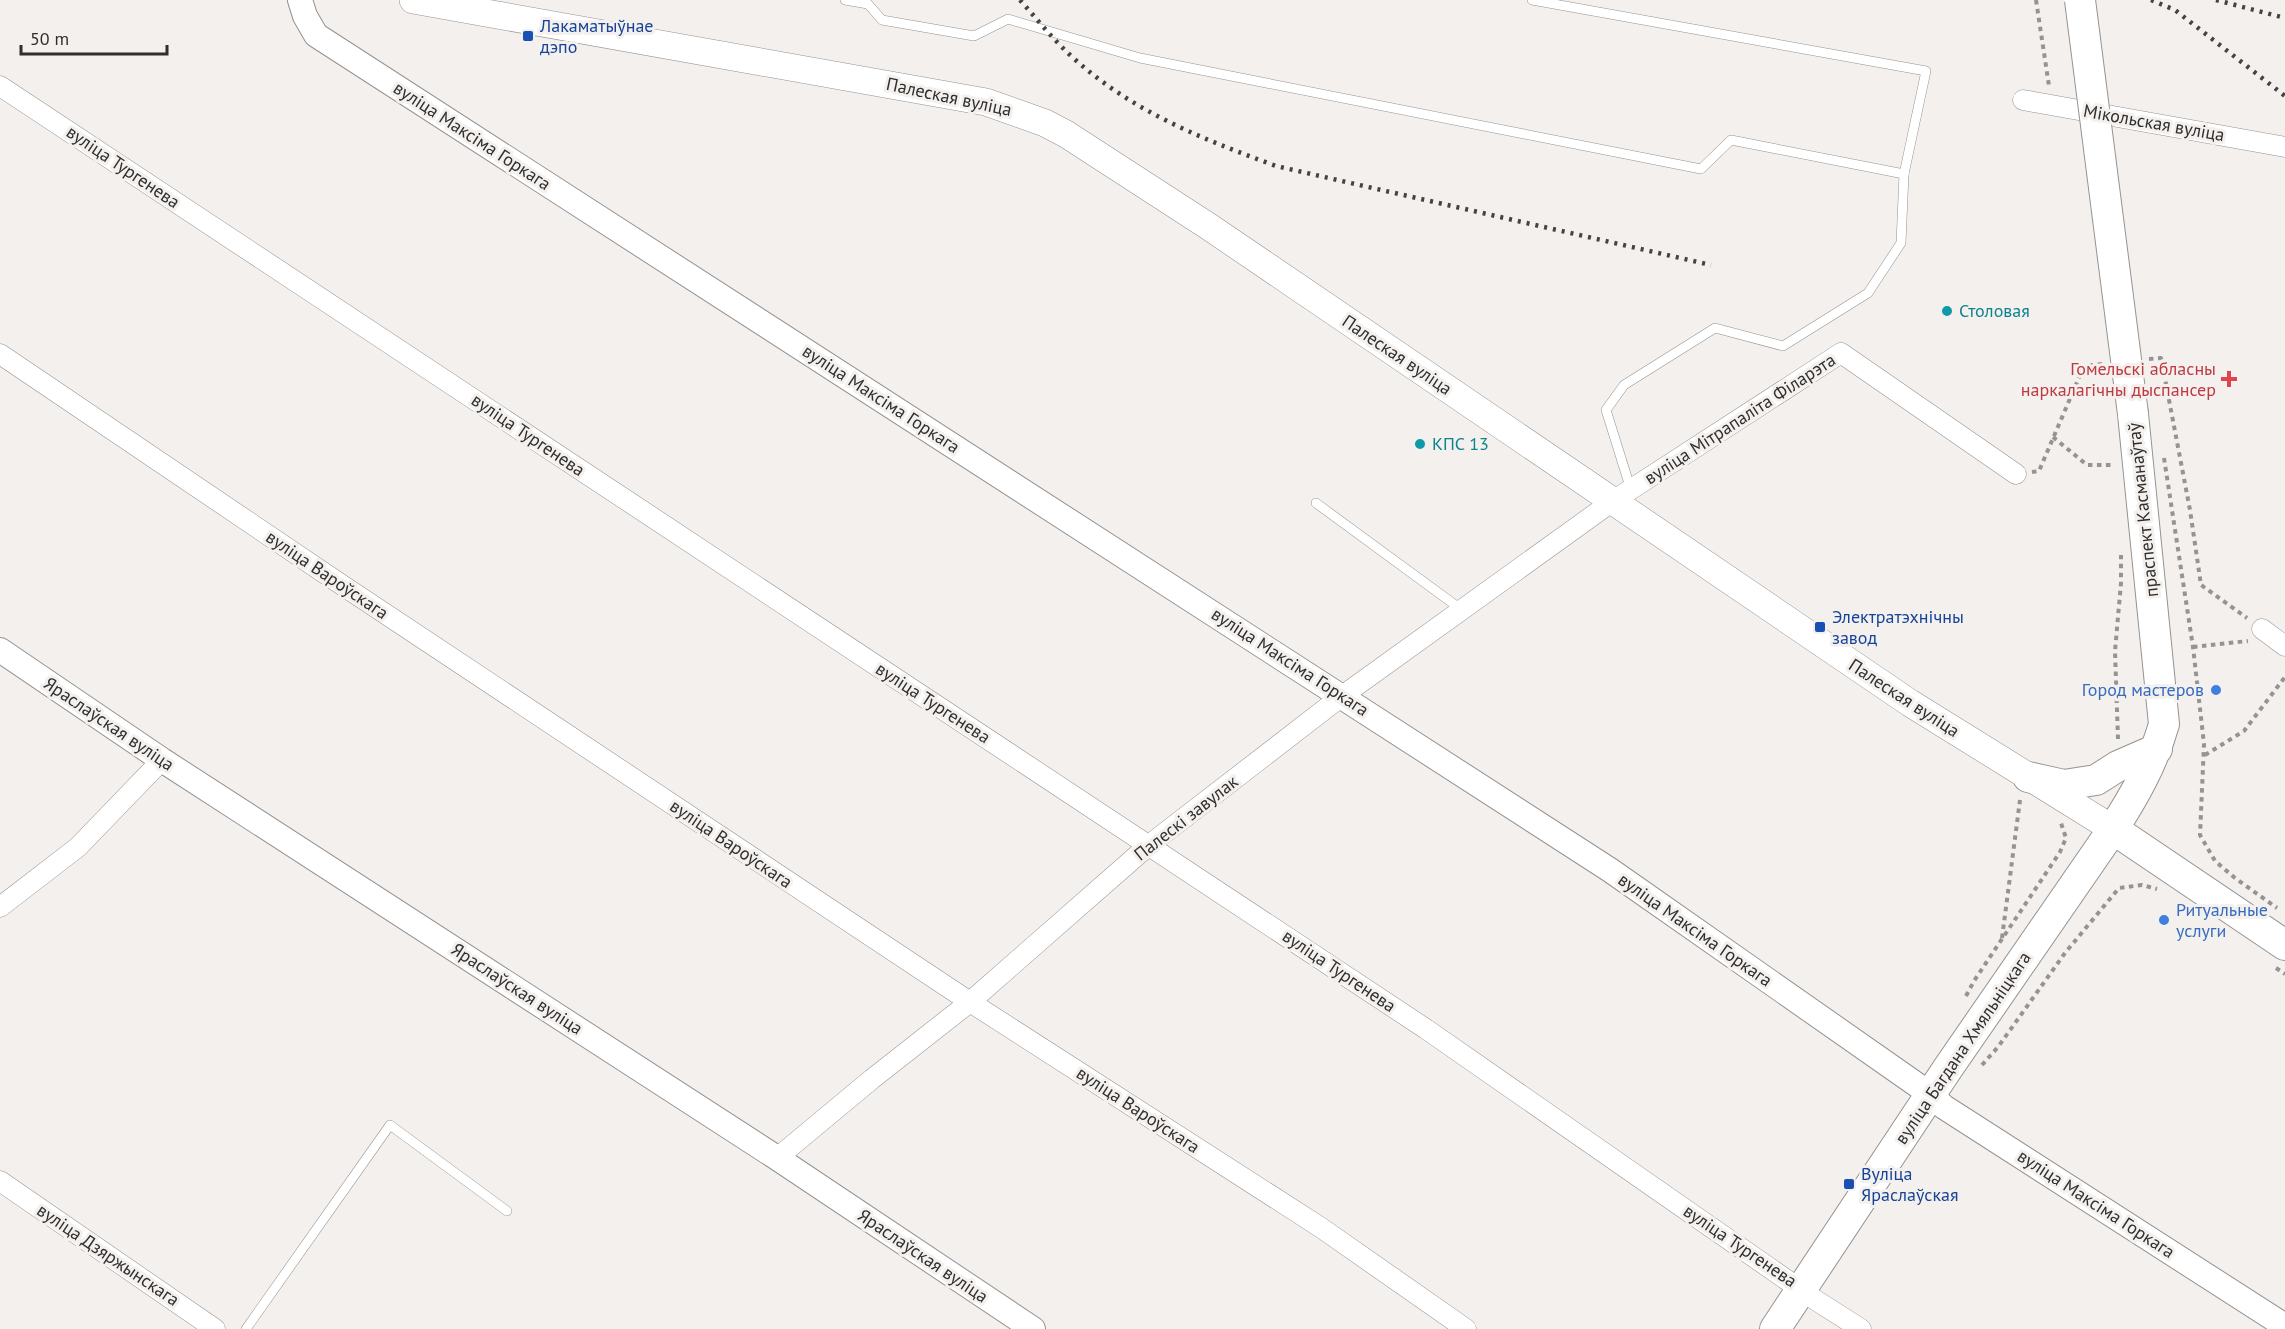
<svg xmlns="http://www.w3.org/2000/svg" width="2285" height="1329" viewBox="0 0 2285 1329" font-family="'PT Sans',sans-serif">
  <rect width="100%" height="100%" fill="#f3f0ee"/>
  <g fill="none" stroke-linecap="round" stroke-linejoin="round">
    <!-- service casing -->
    <g stroke="#959391" stroke-width="10">
      <g id="service">
        <polyline points="845,0 868,4 882,20 974,36 1008,19 1140,58 1701,169 1731,140 1904,174 1901,243 1868,293 1783,346 1715,328 1624,385 1606,410 1631,490"/>
        <polyline points="1532,0 1926,71 1904,174"/>
        <polyline points="1316,503 1462,610"/>
        <polyline points="246,1329 390,1125 507,1211"/>
      </g>
    </g>
    <!-- minor casing -->
    <g stroke="#959391" stroke-width="21">
      <g id="minor">
        <polyline points="0,86 1426,1029 1817,1301 1861,1329"/>
        <polyline points="2023,100 2285,147"/>
        <polyline points="0,354 342,585 970,1002 1320,1227 1466,1329"/>
        <polyline points="2262,629 2285,646"/>
        <polyline points="0,907 78,847 162,760"/>
        <polyline points="777,1158 872,1079 970,1002 1149,845 1342,696 1613,501 1841,353 2016,474"/>
        <polyline points="0,1181 215,1329"/>
      </g>
    </g>
    <!-- tertiary casing -->
    <g stroke="#959391" stroke-width="26">
      <g id="tertiary">
        <polyline points="300,0 305,16 316,35 1610,870 1930,1094 1944,1107 2285,1326"/>
        <polyline points="0,650 162,760 777,1158 1033,1329"/>
      </g>
    </g>
    <!-- secondary casing -->
    <g stroke="#959391" stroke-width="28">
      <polyline id="secondary" points="413,0 986,102 1045,123 1066,134 1208,226 1910,703 2113,829"/>
    </g>
    <!-- primary casing -->
    <g stroke="#959391" stroke-width="32">
      <g id="primary">
        <polyline points="2028,777 2064,785 2096,780 2118,766 2157,749"/>
        <polyline points="2113,829 2285,945"/>
        <path d="M1775,1329L1948,1068L2113,829C2135,795 2153,763 2164,724L2133,414"/>
      </g>
    </g>
    <!-- path -->
    <g stroke="#969493" stroke-width="4" stroke-dasharray="4.5 4.5" stroke-linecap="butt">
      <polyline points="2036,0 2049,86"/>
      <polyline points="2149,359 2161,358 2190,510 2201,585 2247,618"/>
      <polyline points="2053,437 2087,465 2112,465"/>
      <polyline points="2164,458 2193,647 2204,744 2200,835 2215,861 2235,878 2277,908"/>
      <polyline points="2032,472 2039,471 2084,366 2103,364"/>
      <polyline points="2193,647 2248,641"/>
      <polyline points="2184,695 2198,694"/>
      <polyline points="2118,739 2115,651 2121,583 2121,555"/>
      <polyline points="2205,755 2244,731 2285,677"/>
      <polyline points="2002,938 2020,800"/>
      <polyline points="2276,968 2285,974"/>
      <polyline points="1966,996 1974,981 2060,852 2066,838 2061,823"/>
      <polyline points="1982,1065 1998,1047 2065,953 2119,888 2142,885 2157,889"/>
    </g>
    <!-- service -->
    <use href="#service" stroke="#fff" stroke-width="9"/>
    <!-- minor -->
    <use href="#minor" stroke="#fff" stroke-width="20"/>
    <!-- tertiary -->
    <use href="#tertiary" stroke="#fff" stroke-width="24"/>
    <!-- secondary -->
    <use href="#secondary" stroke="#fff" stroke-width="27"/>
    <!-- primary -->
    <use href="#primary" stroke="#fff" stroke-width="30"/>
    <!-- rail -->
    <g stroke="#444342" stroke-width="4.5" stroke-dasharray="3 6" stroke-linecap="butt">
      <path d="M1020,0C1036,18 1052,38 1069,54C1130,111 1200,138 1276,166L1711,265"/>
      <polyline points="2151,0 2175,10 2285,96"/>
      <polyline points="2216,0 2285,18"/>
    </g>
    <!-- primary-bridge casing -->
    <g stroke="#959391" stroke-width="32" stroke-linecap="butt">
      <polyline id="primary-bridge" points="2080,0 2133,414"/>
    </g>
    <!-- primary-bridge -->
    <use href="#primary-bridge" stroke="#fff" stroke-width="30"/>
  </g>
  <!-- markers -->
  <g fill="#1a4fb4" stroke="#f3f0ee" stroke-width="2">
    <rect x="522" y="30" width="12" height="12" rx="3"/>
    <rect x="1814" y="621" width="12" height="12" rx="3"/>
    <rect x="1843" y="1178" width="12" height="12" rx="3"/>
  </g>
  <g fill="#0f9aa8" stroke="#f3f0ee" stroke-width="2">
    <circle cx="1947" cy="311" r="6"/>
    <circle cx="1420" cy="444" r="6"/>
  </g>
  <path fill="#e0444e" stroke="#f3f0ee" stroke-width="2" d="M2226 370h6v6h6v6h-6v6h-6v-6h-6v-6h6z"/>
  <g fill="#3f7fe0" stroke="#f3f0ee" stroke-width="2">
    <circle cx="2216" cy="690" r="6"/>
    <circle cx="2164" cy="920" r="6"/>
  </g>
  <g text-anchor="middle" stroke-width="6" stroke-linejoin="round" paint-order="stroke">
    <!-- transit labels -->
    <g font-size="18" fill="#164399" stroke="#f3f0ee" text-anchor="start">
      <text x="540" y="32">Лакаматыўнае<tspan x="540" dy="21">дэпо</tspan></text>
      <text x="1832" y="623">Электратэхнічны<tspan x="1832" dy="21">завод</tspan></text>
      <text x="1861" y="1180">Вуліца<tspan x="1861" dy="21">Яраслаўская</tspan></text>
    </g>
    <!-- street labels -->
    <g font-size="18" fill="#302f2e" stroke="#f3f0ee">
      <text transform="translate(949 97) rotate(12)" y="6">Палеская вуліца</text>
      <text transform="translate(2154 123) rotate(10)" y="6">Мікольская вуліца</text>
      <text transform="translate(472 136) rotate(33)" y="6">вуліца Максіма Горкага</text>
      <text transform="translate(123 167) rotate(34)" y="6">вуліца Тургенева</text>
      <text transform="translate(1397 355) rotate(34)" y="6">Палеская вуліца</text>
      <text transform="translate(881 399) rotate(33)" y="6">вуліца Максіма Горкага</text>
      <text transform="translate(1740 419) rotate(-33)" y="6">вуліца Мітрапаліта Філарэта</text>
      <text transform="translate(528 435) rotate(34)" y="6">вуліца Тургенева</text>
      <text transform="translate(2143 510) rotate(-96)" y="6">праспект Касманаўтаў</text>
      <text transform="translate(327 575) rotate(34)" y="6">вуліца Вароўскага</text>
      <text transform="translate(1290 662) rotate(33)" y="6">вуліца Максіма Горкага</text>
      <text transform="translate(1904 698) rotate(33)" y="6">Палеская вуліца</text>
      <text transform="translate(933 703) rotate(33)" y="6">вуліца Тургенева</text>
      <text transform="translate(109 724) rotate(34)" y="6">Яраслаўская вуліца</text>
      <text transform="translate(1186 818) rotate(-38)" y="6">Палескі завулак</text>
      <text transform="translate(731 844) rotate(34)" y="6">вуліца Вароўскага</text>
      <text transform="translate(1695 930) rotate(35)" y="6">вуліца Максіма Горкага</text>
      <text transform="translate(1339 971) rotate(34)" y="6">вуліца Тургенева</text>
      <text transform="translate(517 989) rotate(33)" y="6">Яраслаўская вуліца</text>
      <text transform="translate(1963 1048) rotate(-56)" y="6">вуліца Багдана Хмяльніцкага</text>
      <text transform="translate(1138 1110) rotate(33)" y="6">вуліца Вароўскага</text>
      <text transform="translate(2096 1204) rotate(33)" y="6">вуліца Максіма Горкага</text>
      <text transform="translate(1740 1246) rotate(34)" y="6">вуліца Тургенева</text>
      <text transform="translate(108 1255) rotate(34)" y="6">вуліца Дзяржынскага</text>
      <text transform="translate(923 1256) rotate(34)" y="6">Яраслаўская вуліца</text>
    </g>
    <!-- culture labels -->
    <g font-size="18" fill="#0d838f" stroke="#f3f0ee" text-anchor="start">
      <text x="1959" y="317">Столовая</text>
      <text x="1432" y="450">КПС 13</text>
    </g>
    <!-- health labels -->
    <g font-size="18" fill="#be3a42" stroke="#f3f0ee" text-anchor="end">
      <text x="2216" y="375">Гомельскі абласны<tspan x="2216" dy="21">наркалагічны дыспансер</tspan></text>
    </g>
    <!-- shop labels -->
    <g font-size="18" fill="#366cbe" stroke="#f3f0ee" text-anchor="end">
      <text x="2204" y="696">Город мастеров</text>
      <text x="2176" y="916" text-anchor="start">Ритуальные<tspan x="2176" dy="21">услуги</tspan></text>
    </g>
  </g>
  <!-- scale -->
  <path d="M21 45v9h146v-9" fill="none" stroke="#302f2e" stroke-width="3"/>
  <text x="30" y="45" font-size="18" fill="#302f2e" stroke="#f3f0ee" stroke-width="4.5" paint-order="stroke">50 m</text>
</svg>
